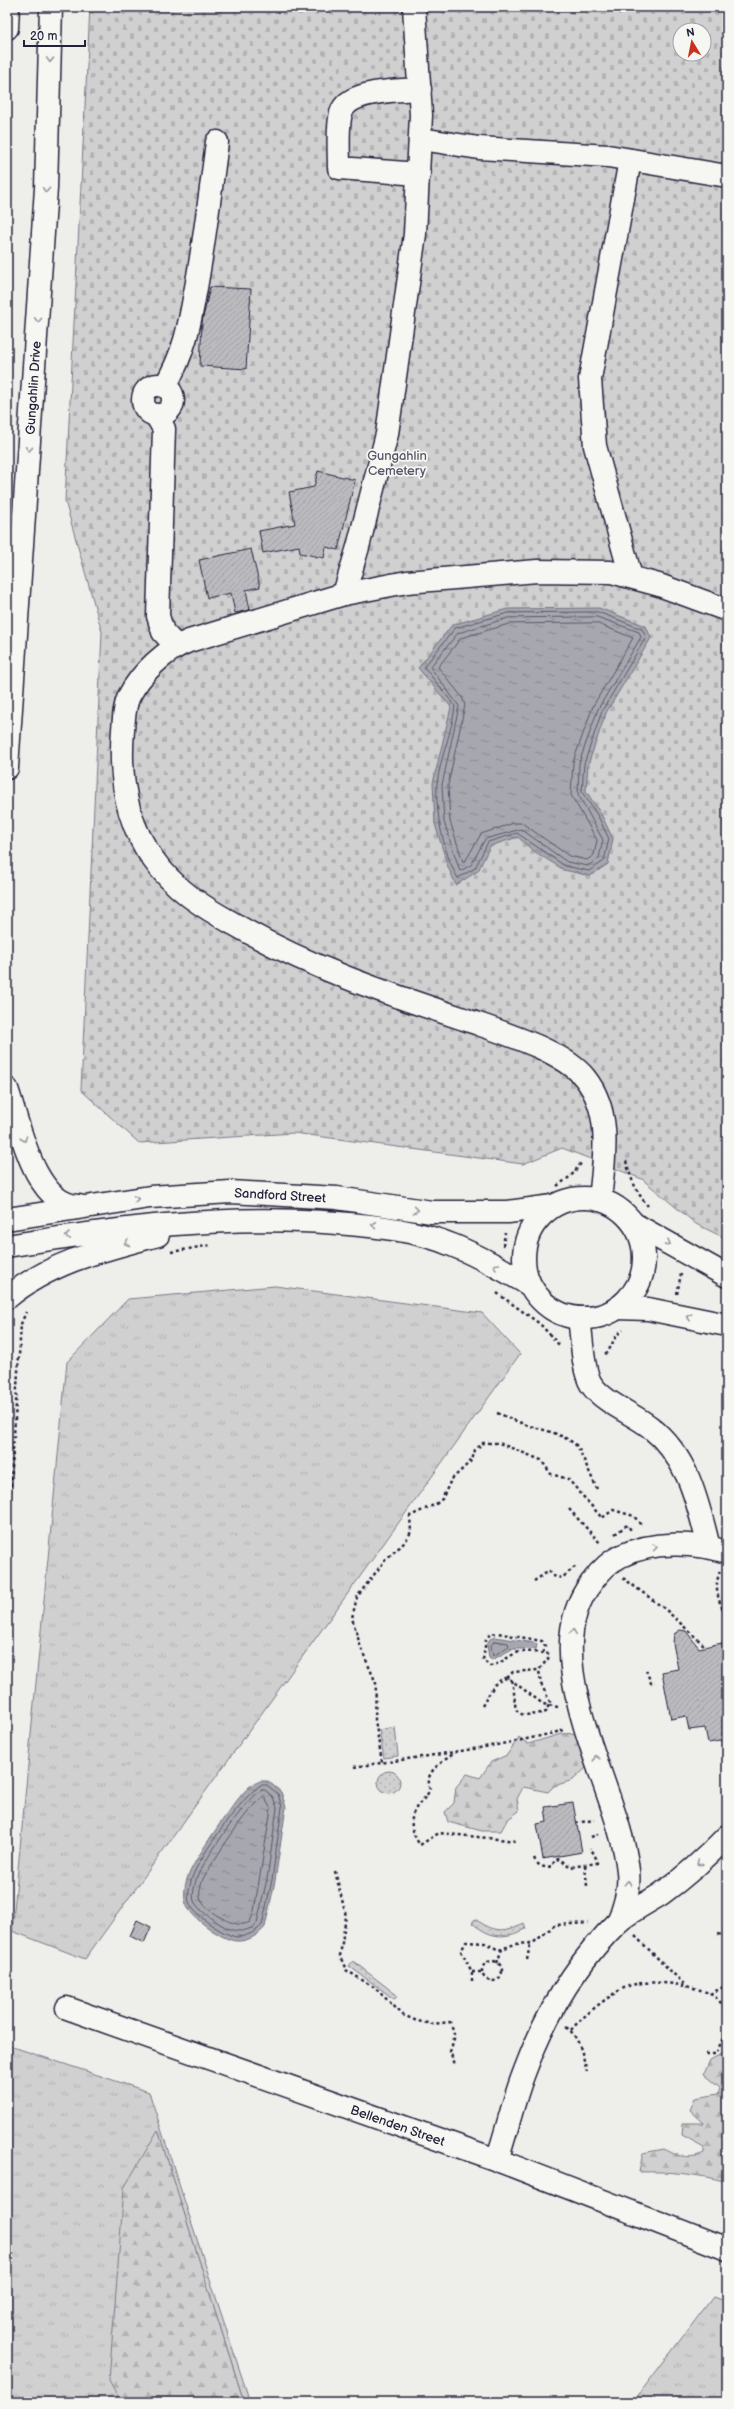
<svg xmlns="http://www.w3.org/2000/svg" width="734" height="2409" viewBox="0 0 734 2409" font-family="'Balsamiq Sans',sans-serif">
  <defs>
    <pattern id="grass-tufts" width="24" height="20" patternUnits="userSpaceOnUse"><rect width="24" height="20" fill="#d0d0d1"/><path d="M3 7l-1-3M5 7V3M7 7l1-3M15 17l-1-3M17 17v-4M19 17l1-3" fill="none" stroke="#b2b2b4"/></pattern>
    <pattern id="forest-firs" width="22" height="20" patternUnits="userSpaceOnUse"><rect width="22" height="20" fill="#d0d0d1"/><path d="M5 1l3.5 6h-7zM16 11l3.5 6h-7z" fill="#b2b2b4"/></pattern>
    <pattern id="cemetery-stones" width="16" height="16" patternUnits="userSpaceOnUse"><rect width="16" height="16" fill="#d0d0d1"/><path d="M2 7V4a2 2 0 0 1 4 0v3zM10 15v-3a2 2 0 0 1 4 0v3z" fill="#b2b2b4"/></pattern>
    <pattern id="garden-dots" width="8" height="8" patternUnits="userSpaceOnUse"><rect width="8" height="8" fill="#d0d0d1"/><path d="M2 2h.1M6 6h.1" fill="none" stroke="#b2b2b4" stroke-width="1.8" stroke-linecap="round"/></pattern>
    <pattern id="water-ripples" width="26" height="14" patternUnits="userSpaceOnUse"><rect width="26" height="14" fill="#a7a7af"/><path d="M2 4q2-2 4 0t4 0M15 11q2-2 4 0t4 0" fill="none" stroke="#888890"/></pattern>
    <pattern id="building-hatch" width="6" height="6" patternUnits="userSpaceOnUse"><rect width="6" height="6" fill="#bbbbbf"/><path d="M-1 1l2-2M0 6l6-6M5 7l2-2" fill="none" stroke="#a0a0a5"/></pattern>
  </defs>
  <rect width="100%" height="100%" fill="#eeeeeb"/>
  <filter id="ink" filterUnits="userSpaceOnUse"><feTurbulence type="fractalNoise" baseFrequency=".025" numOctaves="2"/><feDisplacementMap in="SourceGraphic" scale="8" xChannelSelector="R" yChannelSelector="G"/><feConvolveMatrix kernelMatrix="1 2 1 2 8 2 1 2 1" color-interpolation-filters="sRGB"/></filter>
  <g filter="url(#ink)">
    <!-- grass -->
    <g fill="url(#grass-tufts)" stroke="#797986">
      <polygon points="275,1286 482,1313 520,1354 85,1959 12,1931 67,1362 128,1299"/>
      <polygon points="7,2045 149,2092 250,2402 244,2402 158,2131 121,2402 7,2402"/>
      <polygon points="713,2297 727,2302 727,2402 633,2402"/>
    </g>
    <!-- forest -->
    <g fill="url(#forest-firs)" stroke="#797986">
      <polygon points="579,1733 579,1748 588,1757 587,1767 573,1780 554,1786 548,1792 523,1787 517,1799 519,1811 507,1820 501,1831 482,1831 448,1822 445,1812 454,1803 456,1787 467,1774 480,1778 491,1762 507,1755 519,1737 528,1744 561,1734"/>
      <path d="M727,2051V2173L724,2181C696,2174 668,2171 639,2172L643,2153L663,2149C677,2156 689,2160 704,2153V2147L682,2135L683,2123H704L690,2110L695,2098L718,2094L720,2087L704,2074L710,2060Z"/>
      <polygon points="158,2130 244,2402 121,2402 109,2380 124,2188"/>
    </g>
    <!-- cemetery -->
    <path fill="url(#cemetery-stones)" stroke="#797986" fill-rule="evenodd" d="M90,7H727V1239L696,1224L642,1179L562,1148L523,1164L294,1133L139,1143L81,1090L102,632L65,501ZM680,30H704V54H680Z"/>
    <!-- garden -->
    <g fill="url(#garden-dots)" stroke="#797986">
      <polygon points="395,1727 398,1756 384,1758 379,1730"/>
      <circle cx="389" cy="1782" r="11"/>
      <path d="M475,1919C494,1932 503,1933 524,1923L526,1929C504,1939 492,1939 472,1923Z"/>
      <polygon points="353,1961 398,1996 394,1999 349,1966"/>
    </g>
    <!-- water -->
    <g fill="url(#water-ripples)" stroke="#727281">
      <polygon points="599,608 646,626 651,638 606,713 588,765 586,791 601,814 613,839 608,864 590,876 564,870 532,850 518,837 490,846 478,871 456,885 448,867 435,824 433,783 451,707 418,668 452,625 507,609"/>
      <polygon points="495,1637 535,1643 537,1645 536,1649 512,1649 492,1660 489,1658 487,1644 490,1639"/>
      <path d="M260,1781H268L281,1792L286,1807L275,1881L265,1927C259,1935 247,1942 236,1941C222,1940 190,1917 186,1904C183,1896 185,1882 189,1874C196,1857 236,1798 249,1787C252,1784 257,1783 260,1781Z"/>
    </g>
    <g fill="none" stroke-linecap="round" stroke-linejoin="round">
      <!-- shore -->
      <g stroke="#575769" stroke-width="1">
        <path d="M598,612L642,629L646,637L602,711L584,764L582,792L598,816L609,839L604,861L589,871L565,866L517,833L488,842L475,868L458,878C444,856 435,810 437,784C440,758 452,733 455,706L424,667L455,628L508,613Z"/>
        <polygon points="597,617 639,632 641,637 598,709 579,763 578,794 603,840 599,858 588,866 567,862 521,829 485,839 471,865 460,871 444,822 442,785 459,706 430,667 458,633 508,618"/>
        <polygon points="596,623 633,638 593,706 573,762 571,795 597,840 594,855 587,860 569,856 522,823 514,823 481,834 466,860 463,862 450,821 448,785 465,705 462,697 438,667 461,638 509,624"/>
        <polygon points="495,1641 508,1643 509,1646 493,1656 491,1646"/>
        <path d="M261,1785H267L278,1794L282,1807L272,1880L262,1925C256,1932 247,1936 238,1937C226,1937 192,1914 189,1902C187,1895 190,1885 192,1878C198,1858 244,1794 261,1785Z"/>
        <path d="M262,1790H265L273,1797L277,1808L267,1879L257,1923C253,1928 246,1931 239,1931C228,1932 198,1911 194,1901C192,1895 195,1883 197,1877C206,1858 245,1799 262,1790Z"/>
        <path d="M264,1797L271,1809L254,1911L250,1922C240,1927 232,1923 222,1918C215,1915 201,1905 200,1897C199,1892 201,1885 203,1879C210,1866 253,1798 264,1797Z"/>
      </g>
    </g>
    <!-- building -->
    <g fill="url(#building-hatch)" stroke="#22223b">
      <polygon points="210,287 251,289 246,369 200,366 202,322"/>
      <polygon points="318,471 355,480 338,550 326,547 324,558 300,553 299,546 263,553 259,531 295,524 289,492 314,487"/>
      <polygon points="251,549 260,587 246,590 250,610 235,613 231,593 207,598 199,560"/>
      <polygon points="680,1630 686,1631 699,1648 722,1643 725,1661 727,1661 727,1740 708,1743 705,1728 689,1730 686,1716 671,1719 662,1672 678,1669 673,1643 674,1634"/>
      <polygon points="573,1803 582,1852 543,1859 537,1824 547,1822 545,1807"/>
      <polygon points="137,1920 151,1927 144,1943 130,1936"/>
    </g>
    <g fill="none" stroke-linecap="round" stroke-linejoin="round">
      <!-- minor casing -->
      <g stroke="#22223b" stroke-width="25">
        <g id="minor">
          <path d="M414,7L421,115L415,234L387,434L358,547L344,594L189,641C165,650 141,673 129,696C124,707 124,718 123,730C119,775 126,822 153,859C174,889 203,907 234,924C306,966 385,993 464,1019C497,1031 563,1050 585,1078C613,1113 604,1159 600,1200"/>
          <polyline points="421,139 479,148 608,156 727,176"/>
          <polyline points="630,160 590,379 595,446 631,577"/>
          <path d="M419,174L339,168C339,150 337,129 341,113C348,89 400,91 420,89"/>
          <circle cx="158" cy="400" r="15"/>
          <path d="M165,386C186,351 190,321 197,282C205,236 211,189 217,142"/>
          <polyline points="156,415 164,429 158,616 163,632 176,646"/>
          <polyline points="344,594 407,582 537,571 611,572 659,585 727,610"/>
          <path d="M579,1318C582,1336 582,1369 591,1384C602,1402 634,1414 650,1427C689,1458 697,1501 709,1547"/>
          <path d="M619,1921C625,1904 630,1889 628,1871C620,1789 531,1657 592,1582C600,1571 608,1562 621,1556C652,1541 694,1542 727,1552"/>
          <path id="s1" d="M67,2008L497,2160L727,2249"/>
          <path d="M497,2160C507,2131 513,2101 524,2073C545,2016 574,1965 618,1922C630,1911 647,1903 661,1894C685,1877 707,1857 727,1836"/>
        </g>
      </g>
      <!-- major casing -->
      <g stroke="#22223b" stroke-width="25">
        <g id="major">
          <polyline points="7,28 8,7"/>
          <path id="s2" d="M7,768L46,188L51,7"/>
          <path d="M7,1089C19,1123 34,1206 79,1206"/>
          <circle cx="584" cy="1258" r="60"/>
          <path id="s3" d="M7,1219L150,1197L231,1192L337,1198L432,1212H508L553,1206"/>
          <polyline points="634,1224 727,1276"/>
          <path d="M7,1246C117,1228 226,1214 337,1223C376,1226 416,1230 452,1245C480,1256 505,1271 530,1285"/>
          <path d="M7,1298C50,1262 105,1249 158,1235"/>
          <polyline points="617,1308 648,1309 727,1325"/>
        </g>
      </g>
      <!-- path -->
      <g stroke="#22223b" stroke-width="2.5" stroke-dasharray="3 3" stroke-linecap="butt">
        <path d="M626,1161C631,1179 636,1192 648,1206"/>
        <polyline points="557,1186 571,1176 582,1162"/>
        <polyline points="503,1246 505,1233"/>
        <polyline points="171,1252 211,1245"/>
        <polyline points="497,1293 540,1324 560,1346"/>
        <polyline points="677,1294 681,1274"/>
        <path d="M605,1354C613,1348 612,1337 623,1330"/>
        <path d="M497,1413C508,1417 519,1423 530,1426C547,1431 564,1434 578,1447L597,1489"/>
        <polyline points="569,1509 601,1544"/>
        <polyline points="615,1534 627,1525 631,1530"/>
        <polyline points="7,1546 21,1324 26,1312"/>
        <path d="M720,1571C713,1589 719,1602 727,1618"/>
        <polyline points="623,1578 665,1609 705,1646"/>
        <polyline points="534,1581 549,1571 553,1576 562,1578 576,1566"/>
        <path d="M543,1653L545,1646L542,1641L497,1633L490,1634L486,1640L483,1660L490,1666C501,1664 507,1657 516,1653C527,1650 540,1653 551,1654"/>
        <polyline points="646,1670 651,1683 655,1682"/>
        <polyline points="507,1678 513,1672 539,1670"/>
        <path d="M511,1680C520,1704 504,1722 546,1712L550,1702L541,1684L539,1670L550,1656"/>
        <polyline points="482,1706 495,1684 504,1678 511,1680 543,1704 558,1707"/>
        <path d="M457,1751C449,1758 431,1767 429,1778C428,1784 431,1787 428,1793C425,1799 419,1803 416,1808C408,1820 412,1834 420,1845L439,1833L517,1841"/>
        <polyline points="382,1762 375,1720 376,1683 361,1648 352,1618 357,1597 386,1559 405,1542 411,1532 410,1516 436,1504 442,1499 451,1480 472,1460 475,1450 483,1443 499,1443 541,1460 551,1474 568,1479 602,1518 613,1510 634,1516 640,1524 639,1527"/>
        <path d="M354,1767C424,1756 496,1748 565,1730"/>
        <polyline points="576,1823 594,1820"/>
        <polyline points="591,1837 598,1834"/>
        <path d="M534,1858C537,1865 543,1869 552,1866L555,1860L559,1859L571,1867L597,1863L595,1855L590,1848"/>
        <polyline points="585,1865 587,1886"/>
        <path d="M335,1871L346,1916L340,1956L346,1970L375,1988L403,2015L417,2021L433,2024L450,2022C457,2038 454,2037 450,2052L455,2064"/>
        <polyline points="718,1934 727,1936"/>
        <polyline points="635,1936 687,1987"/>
        <polyline points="527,1960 530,1944"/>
        <circle cx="492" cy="1971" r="10"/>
        <polyline points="497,1963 502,1949"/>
        <polyline points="472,1972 482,1972"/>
        <polyline points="472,1981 472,1972 461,1951 466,1942 485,1943 499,1950 515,1944 533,1943 555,1925 588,1923"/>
        <polyline points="710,1994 727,1985"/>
        <path d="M566,2027C580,2037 583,2057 587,2072"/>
        <path d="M571,2030C583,2016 609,1995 626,1987C645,1978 691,1984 710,1994C717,1997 722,2004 727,2011"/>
        <polyline points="706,2054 716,2054 727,2029"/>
      </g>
      <!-- minor -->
      <use href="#minor" stroke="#f6f6f2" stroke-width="22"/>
      <!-- major -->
      <use href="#major" stroke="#f6f6f2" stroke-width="22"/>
    </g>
    <!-- one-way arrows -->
    <defs><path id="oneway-chevron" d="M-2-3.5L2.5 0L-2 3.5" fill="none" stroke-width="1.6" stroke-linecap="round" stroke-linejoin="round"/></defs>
    <g stroke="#9797a0">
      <use href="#oneway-chevron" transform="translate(50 60) rotate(92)"/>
      <use href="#oneway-chevron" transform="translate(46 190) rotate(93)"/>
      <use href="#oneway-chevron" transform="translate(38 320) rotate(94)"/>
      <use href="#oneway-chevron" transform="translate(29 449) rotate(94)"/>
      <use href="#oneway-chevron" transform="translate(24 1139) rotate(71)"/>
      <use href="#oneway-chevron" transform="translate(136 1199) rotate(-8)"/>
      <use href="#oneway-chevron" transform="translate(416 1210) rotate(9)"/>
      <use href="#oneway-chevron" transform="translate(374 1225) rotate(-173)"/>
      <use href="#oneway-chevron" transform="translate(68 1236) rotate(171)"/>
      <use href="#oneway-chevron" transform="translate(127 1243) rotate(163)"/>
      <use href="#oneway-chevron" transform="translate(668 1243) rotate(29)"/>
      <use href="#oneway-chevron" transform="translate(496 1266) rotate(-150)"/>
      <use href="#oneway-chevron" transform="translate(689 1317) rotate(-168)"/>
      <use href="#oneway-chevron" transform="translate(655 1547) rotate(-9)"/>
      <use href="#oneway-chevron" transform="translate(573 1632) rotate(-84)"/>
      <use href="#oneway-chevron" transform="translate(596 1758) rotate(-108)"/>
      <use href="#oneway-chevron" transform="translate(699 1863) rotate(141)"/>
      <use href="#oneway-chevron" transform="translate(628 1883) rotate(-87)"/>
    </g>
  </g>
  <g text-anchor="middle" stroke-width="3.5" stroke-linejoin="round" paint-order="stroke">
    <!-- street labels -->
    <g font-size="13" fill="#22223b" stroke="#f6f6f2">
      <text dy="5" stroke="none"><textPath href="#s2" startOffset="381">Gungahlin Drive</textPath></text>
      <text dy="5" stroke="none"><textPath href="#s3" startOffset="275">Sandford Street</textPath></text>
      <text dy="5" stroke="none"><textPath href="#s1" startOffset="351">Bellenden Street</textPath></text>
    </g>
    <!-- park labels -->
    <g font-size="13" fill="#565668" stroke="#f6f6f2">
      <text x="397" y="460">Gungahlin<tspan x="397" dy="15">Cemetery</tspan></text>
    </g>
  </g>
  <!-- margin -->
  <rect width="734" height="2409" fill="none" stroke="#f6f6f2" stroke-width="24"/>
  <rect x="12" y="12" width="710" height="2385" fill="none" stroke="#22223b" stroke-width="1.5" filter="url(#ink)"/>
  <!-- north arrow -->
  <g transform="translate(692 42) rotate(350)"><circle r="19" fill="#f6f6f2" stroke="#a1a1a9"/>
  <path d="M0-3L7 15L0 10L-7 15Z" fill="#c8321e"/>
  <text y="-6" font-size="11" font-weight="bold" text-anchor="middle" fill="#22223b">N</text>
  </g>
  <!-- scale -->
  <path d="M24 40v6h61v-6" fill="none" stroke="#22223b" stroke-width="2"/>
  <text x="30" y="40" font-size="12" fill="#22223b" stroke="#f6f6f2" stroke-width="3" paint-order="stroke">20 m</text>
</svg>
